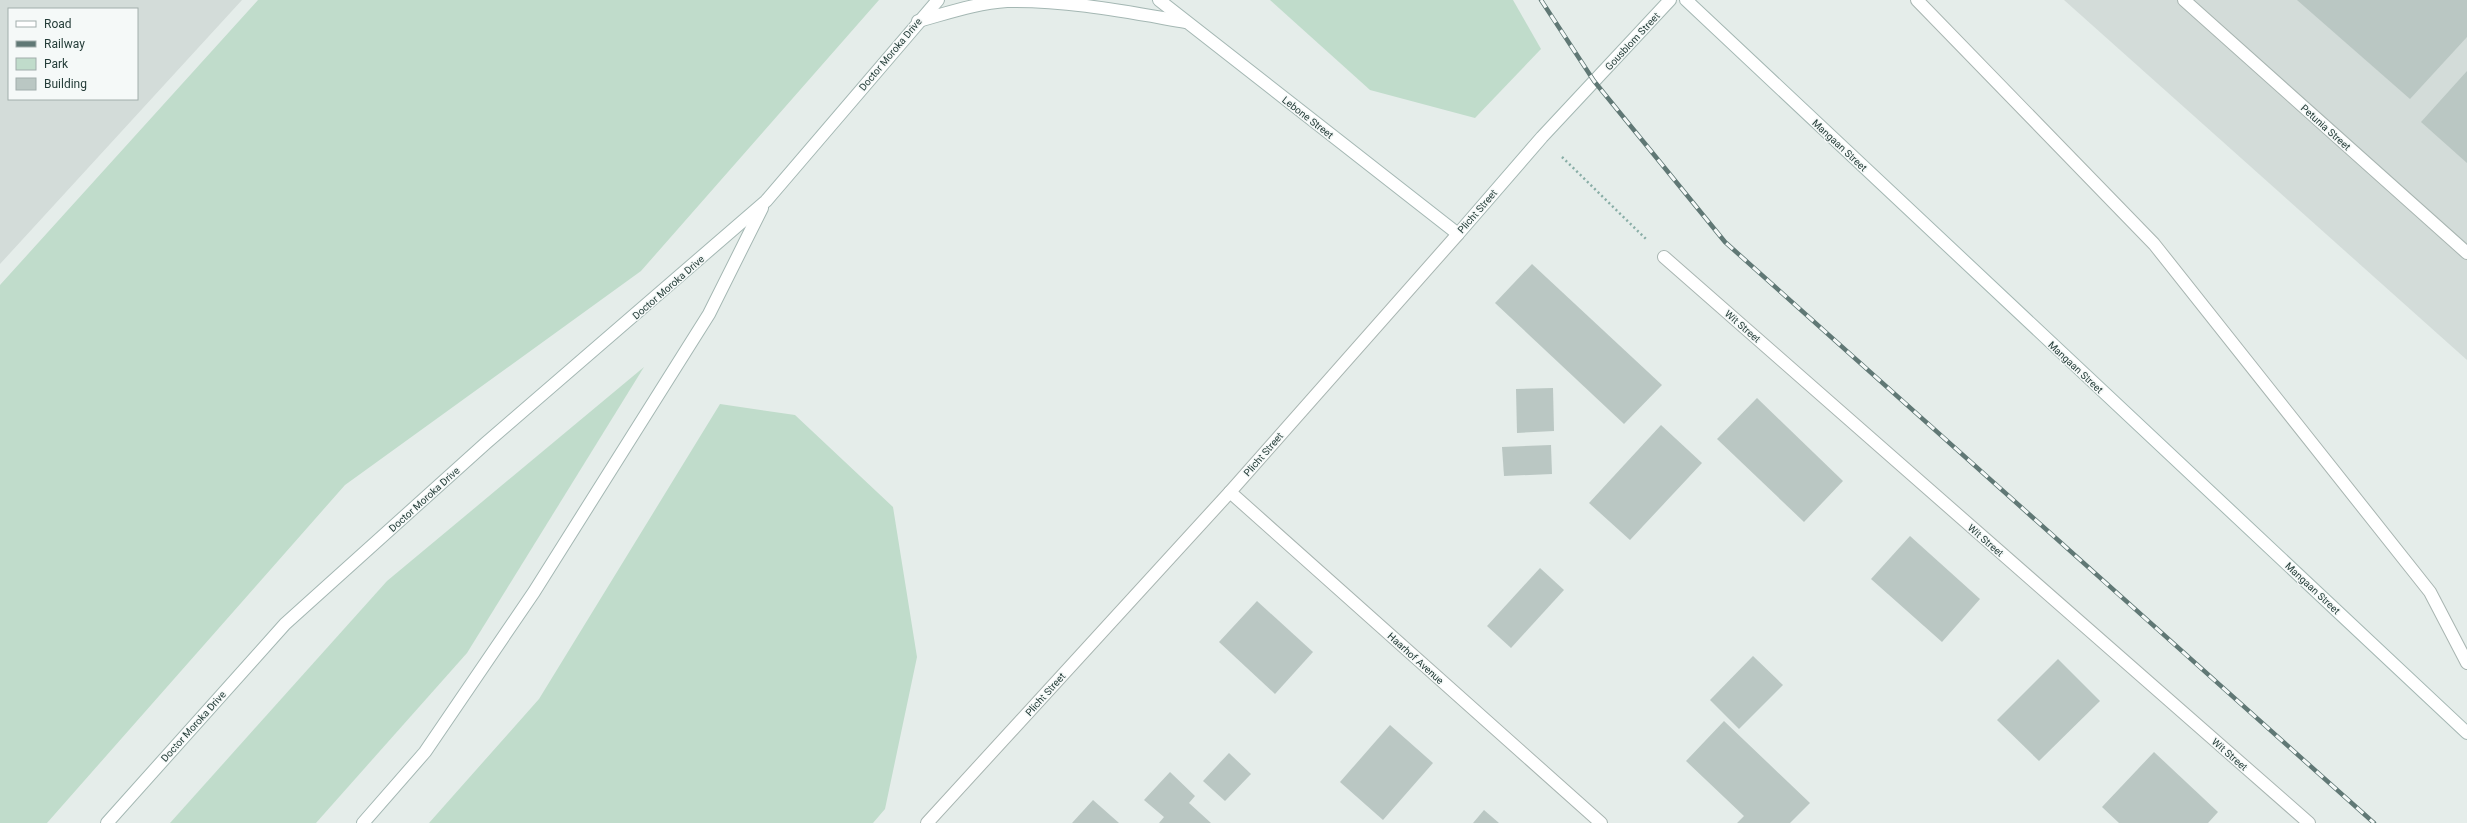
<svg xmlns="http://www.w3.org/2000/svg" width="2467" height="823" viewBox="0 0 2467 823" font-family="Roboto,sans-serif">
  <rect width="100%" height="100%" fill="#e5edea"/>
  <!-- built -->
  <g fill="#d3dcd9" fill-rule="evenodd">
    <path d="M0,0H242L0,264ZM9,9H137V99H9Z"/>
    <polygon points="2064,0 2467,0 2467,360"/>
  </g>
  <!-- green -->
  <g fill="#c0dccb">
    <polygon points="258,0 879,0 641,271 345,485 47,823 0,823 0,285"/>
    <polygon points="1270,0 1513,0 1541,49 1475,118 1370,90"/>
    <polygon points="644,367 467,653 316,823 170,823 387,581"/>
    <polygon points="720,404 795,415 893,507 917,657 885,809 873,823 429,823 539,699"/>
  </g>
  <!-- building -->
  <g fill="#bac7c3">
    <polygon points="2297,0 2467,0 2467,37 2410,99"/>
    <polygon points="2467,71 2467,163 2421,122"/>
    <polygon points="1532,264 1662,385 1624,424 1495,303"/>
    <polygon points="1553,388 1554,431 1517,433 1516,389"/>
    <polygon points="1757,398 1843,481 1804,522 1717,439"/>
    <polygon points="1661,425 1702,463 1630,540 1589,503"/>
    <polygon points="1551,445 1552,474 1504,476 1502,447"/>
    <polygon points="1910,536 1980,599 1942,642 1871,579"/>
    <polygon points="1540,568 1564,590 1511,648 1487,626"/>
    <polygon points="1257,601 1313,652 1275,694 1219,642"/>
    <polygon points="1753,656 1783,685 1739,729 1710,700"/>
    <polygon points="2058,659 2100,701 2039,761 1997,720"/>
    <polygon points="1724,721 1810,803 1790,823 1737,823 1744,816 1686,761"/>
    <polygon points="1390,725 1433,763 1383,820 1340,782"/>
    <polygon points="2154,752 2218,812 2208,823 2119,823 2102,807"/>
    <polygon points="1229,753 1251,774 1225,801 1203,781"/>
    <polygon points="1170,772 1195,796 1189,803 1211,823 1159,823 1164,817 1144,800"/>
    <polygon points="1093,800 1119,823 1072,823"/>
    <polygon points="1484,810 1499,823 1473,823"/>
  </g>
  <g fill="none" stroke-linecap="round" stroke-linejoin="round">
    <!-- street casing -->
    <g stroke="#a8b5b1" stroke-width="14">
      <g id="street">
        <polyline points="1917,0 2154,244 2430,592 2467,663"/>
        <polyline points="2184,0 2467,253"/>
        <polyline points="1664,257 2309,823"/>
        <polyline points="1230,492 1601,823"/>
        <polyline points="927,823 1230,492 1458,234"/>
      </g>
    </g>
    <!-- secondary casing -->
    <g stroke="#a4b7b3" stroke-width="14">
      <g id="secondary">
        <polyline points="1159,0 1458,234 1542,137 1670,0"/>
        <polyline points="1686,0 2467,733"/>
        <path d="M918,21C948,13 977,3 1007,1C1067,0 1127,12 1186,22"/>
        <polyline points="107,823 285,624 486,443 766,201 938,0"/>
        <polyline points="363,823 425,752 534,592 709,314 762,208"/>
      </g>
    </g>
    <!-- path -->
    <polyline stroke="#88ada6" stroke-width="2.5" stroke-dasharray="2 3" stroke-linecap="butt" points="1562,157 1646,239"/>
    <!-- street -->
    <use href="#street" stroke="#fff" stroke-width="12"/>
    <!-- secondary -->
    <use href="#secondary" stroke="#fff" stroke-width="12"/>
    <!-- rail casing -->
    <g stroke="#607875" stroke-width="4.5">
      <polyline id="rail" points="1541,0 1594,81 1725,242 2374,823"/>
    </g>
    <!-- rail -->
    <use href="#rail" stroke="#f5f9f8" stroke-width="3" stroke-dasharray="9" stroke-linecap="butt"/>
  </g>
  <g text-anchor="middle" stroke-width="3" stroke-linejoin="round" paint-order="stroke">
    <!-- street labels -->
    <g font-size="10" fill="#253d39" stroke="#f5f9f8">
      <text transform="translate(1632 41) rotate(-47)" y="4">Gousblom Street</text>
      <text transform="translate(890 54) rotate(-50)" y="4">Doctor Moroka Drive</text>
      <text transform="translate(1308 117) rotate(38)" y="4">Lebone Street</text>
      <text transform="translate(2326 127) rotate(42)" y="4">Petunia Street</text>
      <text transform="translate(1840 145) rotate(43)" y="4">Mangaan Street</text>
      <text transform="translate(1477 211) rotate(-49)" y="4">Plicht Street</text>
      <text transform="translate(668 287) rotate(-41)" y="4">Doctor Moroka Drive</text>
      <text transform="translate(1743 326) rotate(41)" y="4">Wit Street</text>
      <text transform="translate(2076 367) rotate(43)" y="4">Mangaan Street</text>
      <text transform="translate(1263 454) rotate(-49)" y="4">Plicht Street</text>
      <text transform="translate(424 499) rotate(-42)" y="4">Doctor Moroka Drive</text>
      <text transform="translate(1986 540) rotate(41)" y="4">Wit Street</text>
      <text transform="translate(2313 588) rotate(43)" y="4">Mangaan Street</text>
      <text transform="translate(1416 658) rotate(42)" y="4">Haarhof Avenue</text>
      <text transform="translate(1045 694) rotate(-48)" y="4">Plicht Street</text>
      <text transform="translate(193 726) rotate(-48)" y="4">Doctor Moroka Drive</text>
      <text transform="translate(2230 754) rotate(41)" y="4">Wit Street</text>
    </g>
  </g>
  <!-- legend -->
  <rect x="8" y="8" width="130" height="92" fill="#f5f9f8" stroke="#a2aeac"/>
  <rect x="16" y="21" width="20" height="6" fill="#ffffff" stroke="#a2aeac"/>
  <text x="44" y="28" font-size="12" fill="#253d39">Road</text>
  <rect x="16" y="41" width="20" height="6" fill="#607875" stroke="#a2aeac"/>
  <text x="44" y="48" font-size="12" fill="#253d39">Railway</text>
  <rect x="16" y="58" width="20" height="12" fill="#c0dccb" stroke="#a2aeac"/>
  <text x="44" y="68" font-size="12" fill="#253d39">Park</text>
  <rect x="16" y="78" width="20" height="12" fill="#bac7c3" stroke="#a2aeac"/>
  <text x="44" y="88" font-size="12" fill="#253d39">Building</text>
</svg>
